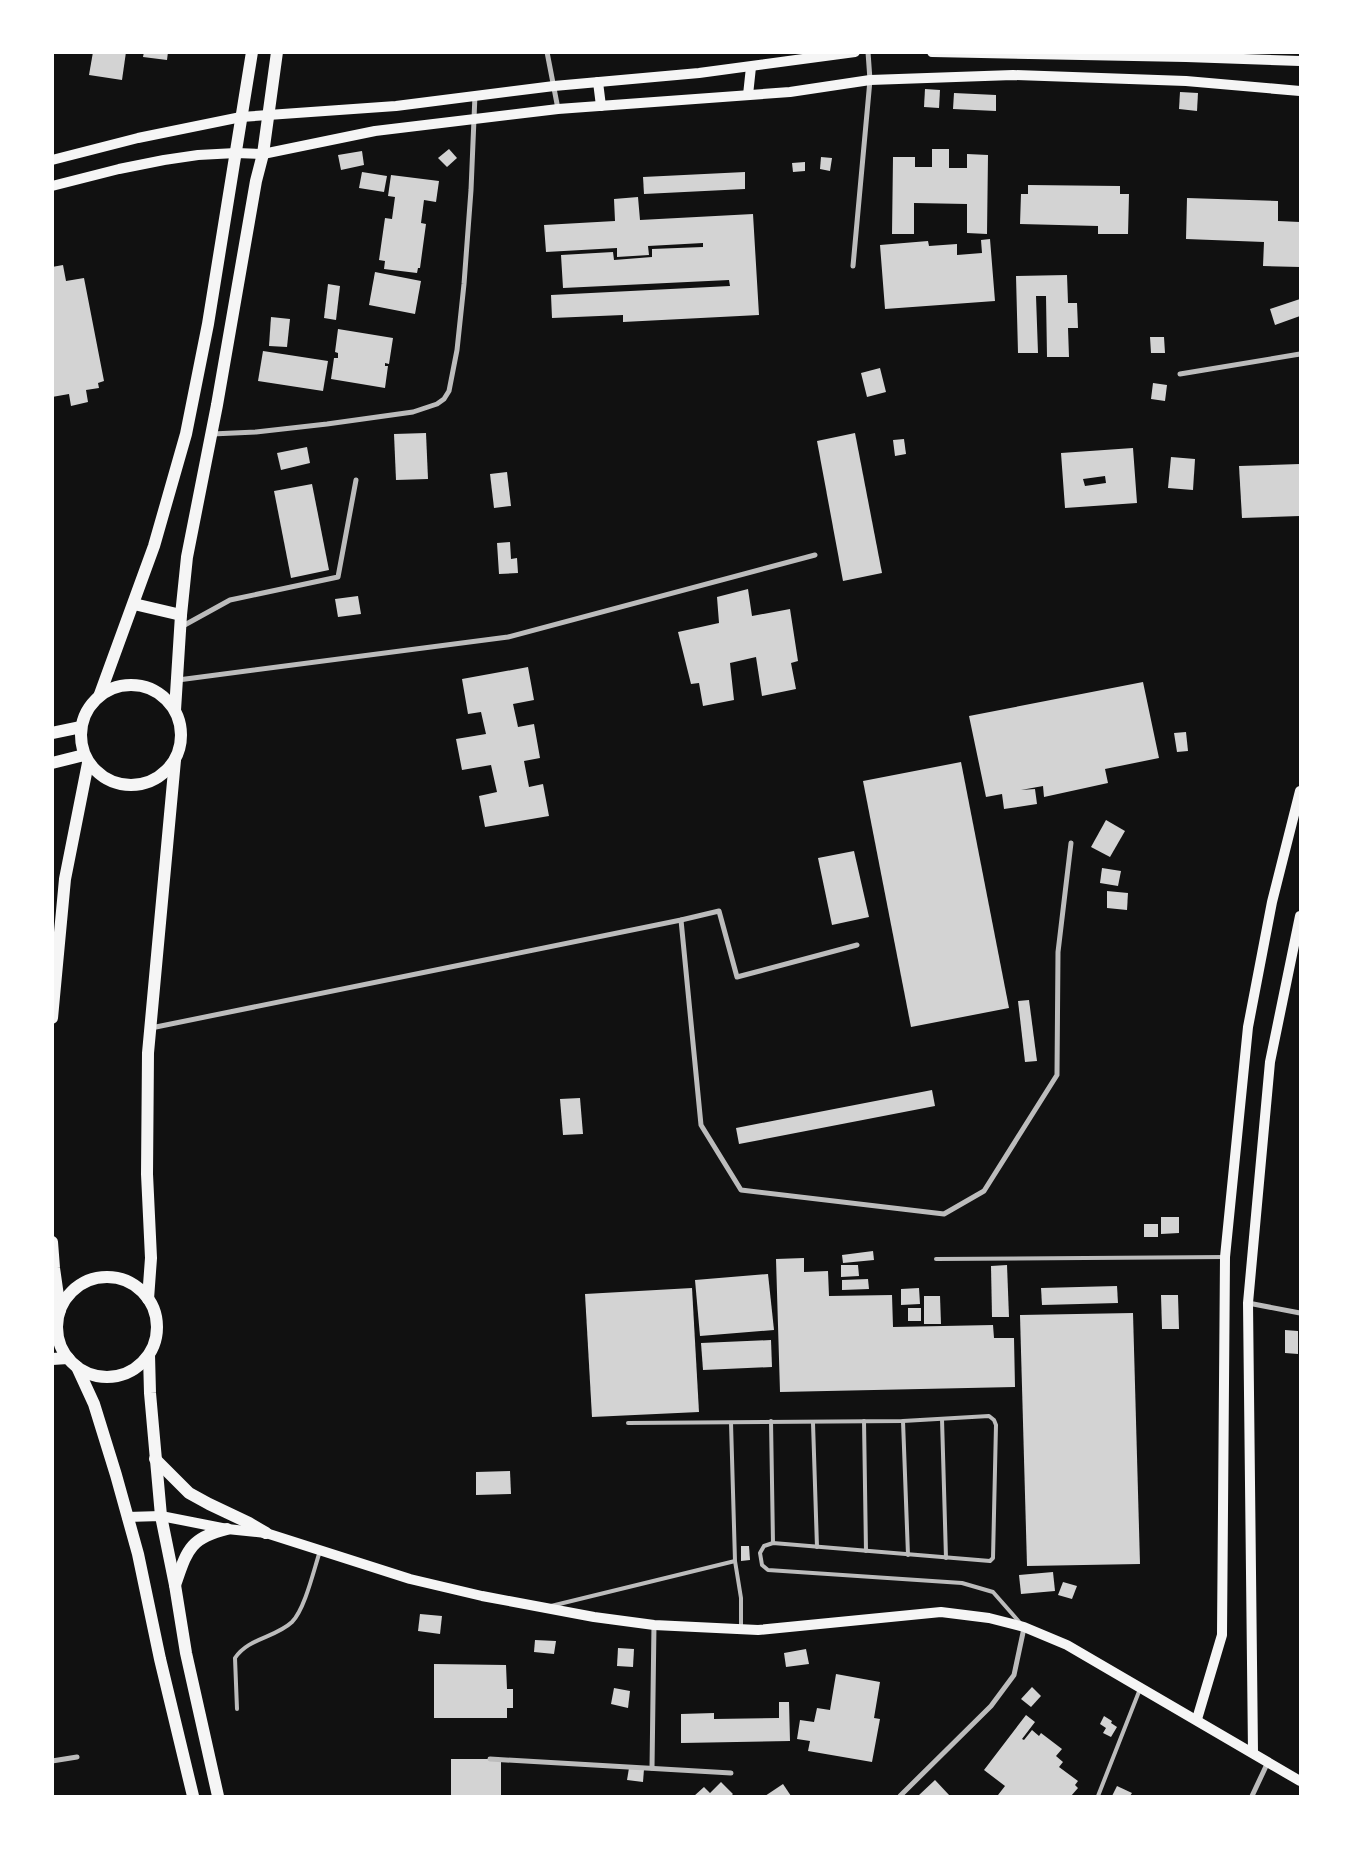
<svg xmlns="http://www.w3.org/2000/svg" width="1353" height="1849" viewBox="0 0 1353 1849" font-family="Rubik,sans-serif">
  <rect width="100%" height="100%" fill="#111"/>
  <!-- building -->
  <g fill="#d3d3d3" fill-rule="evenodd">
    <polygon points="93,52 126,52 122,80 89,75"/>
    <polygon points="144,52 168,52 167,60 143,57"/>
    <polygon points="925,89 940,90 939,108 924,107"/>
    <polygon points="1180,92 1198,93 1197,111 1179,109"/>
    <polygon points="954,93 996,95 996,111 953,109"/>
    <polygon points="449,149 457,158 447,167 438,158"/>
    <polygon points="932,149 949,149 949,168 967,168 967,154 988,155 987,234 967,233 967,204 914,203 914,234 892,234 893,157 915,157 915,167 932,167"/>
    <polygon points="362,151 364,165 341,170 338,155"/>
    <polygon points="821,157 832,158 830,171 820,169"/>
    <polygon points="805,162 805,171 793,172 792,163"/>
    <polygon points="362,172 387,176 384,192 359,188"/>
    <polygon points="745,172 745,189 644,194 643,177"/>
    <polygon points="391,175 439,181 436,202 424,200 421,223 426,224 420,268 418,268 417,273 384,269 385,261 379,260 385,218 392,219 395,197 388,196"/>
    <polygon points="1028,185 1120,186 1120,194 1129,194 1128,234 1098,234 1098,226 1020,224 1021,194 1028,194"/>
    <polygon points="638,197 640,220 753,214 759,315 623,322 623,315 552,318 551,295 730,286 729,280 563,288 561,255 613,252 614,260 652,257 652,249 703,247 703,243 648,246 649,255 617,257 617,248 546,252 544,225 615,221 614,199"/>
    <polygon points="1187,198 1278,201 1278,221 1300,222 1300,267 1263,266 1264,242 1186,239"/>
    <polygon points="990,239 995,301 885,309 880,245 928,241 929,246 957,244 957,255 982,253 981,240"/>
    <polygon points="63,265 66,281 84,278 104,381 98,383 99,388 86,390 88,402 71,406 69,394 52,397 52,267"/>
    <polygon points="375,272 421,281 415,314 369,305"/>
    <polygon points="1067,275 1068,303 1077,303 1078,328 1068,328 1069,357 1047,357 1046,296 1036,296 1038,353 1018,353 1016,276"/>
    <polygon points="328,284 340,286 336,320 324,318"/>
    <polygon points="1300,299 1300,316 1275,325 1270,309"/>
    <polygon points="271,317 290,319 287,347 269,346"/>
    <polygon points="338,329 393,338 389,364 385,363 385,366 388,366 385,388 331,379 334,358 338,358 338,353 335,352"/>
    <polygon points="1150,337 1164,337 1165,353 1151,353"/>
    <polygon points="263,351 328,361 323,391 258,381"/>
    <polygon points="880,368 886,392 867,397 861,373"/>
    <polygon points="1153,383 1167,385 1165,401 1151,399"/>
    <polygon points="426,433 428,479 396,480 394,434"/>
    <polygon points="855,433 882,573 843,581 817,441"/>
    <polygon points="904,439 906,454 895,456 893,440"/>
    <polygon points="307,447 310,463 281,470 277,453"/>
    <path d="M1133,448L1137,503L1065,508L1061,453ZM1105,476L1106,483L1085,486L1083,479Z"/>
    <polygon points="1171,457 1195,459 1193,490 1168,488"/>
    <polygon points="1300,464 1300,516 1242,518 1239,466"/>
    <polygon points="507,472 511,506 494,508 490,474"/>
    <polygon points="312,484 329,570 291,578 274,491"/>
    <polygon points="510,542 511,559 517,558 518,573 499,574 497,543"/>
    <polygon points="748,589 752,616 790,609 798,661 791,663 796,689 762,696 756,657 730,663 734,700 703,706 699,683 691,684 678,632 719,623 717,597"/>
    <polygon points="358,596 361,614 338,617 335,599"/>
    <polygon points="528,667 534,700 513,704 518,727 534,724 540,758 524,761 529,787 543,784 549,816 485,827 479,796 497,792 491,765 462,770 456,739 486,734 481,712 468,714 462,679"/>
    <polygon points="1143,682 1159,758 1105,769 1108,783 1044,797 1043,786 1021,790 1035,789 1037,804 1004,809 1002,794 986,797 969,716"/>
    <polygon points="1186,732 1188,751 1177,752 1174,733"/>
    <polygon points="961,762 1009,1008 911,1027 863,781"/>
    <polygon points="1106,820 1125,831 1110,857 1091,847"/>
    <polygon points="854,851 869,917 832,925 818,858"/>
    <polygon points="1102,868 1121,871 1118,886 1100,883"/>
    <polygon points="1107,891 1128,893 1127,910 1107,908"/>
    <polygon points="1029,1000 1037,1061 1025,1062 1018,1001"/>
    <polygon points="932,1090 935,1106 739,1144 736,1128"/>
    <polygon points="580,1098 583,1134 563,1135 560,1099"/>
    <polygon points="1161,1217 1179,1217 1179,1233 1161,1234"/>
    <rect x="1144" y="1224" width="14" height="13"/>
    <polygon points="873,1251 874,1260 843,1263 842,1255"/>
    <polygon points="804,1258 804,1272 828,1271 829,1296 892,1295 893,1327 993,1325 994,1338 1014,1338 1015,1387 780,1392 776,1259"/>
    <polygon points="841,1265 858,1265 859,1276 841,1277"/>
    <polygon points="1007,1265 1009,1317 992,1317 991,1266"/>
    <polygon points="768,1274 774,1330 700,1336 695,1280"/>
    <polygon points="868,1279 869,1289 842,1290 842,1280"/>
    <polygon points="1117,1286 1118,1303 1042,1305 1041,1288"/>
    <polygon points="692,1288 699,1412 592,1417 585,1294"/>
    <polygon points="919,1288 920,1304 901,1305 901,1289"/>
    <polygon points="1161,1295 1178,1295 1179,1329 1162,1329"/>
    <polygon points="924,1296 940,1296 941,1324 924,1324"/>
    <rect x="908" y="1308" width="13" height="13"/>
    <polygon points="1133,1313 1140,1564 1027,1566 1020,1315"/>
    <polygon points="1285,1330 1298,1331 1298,1354 1285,1353"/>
    <polygon points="771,1340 772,1367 703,1370 701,1343"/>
    <polygon points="510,1471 511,1494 476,1495 476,1472"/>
    <polygon points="741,1546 749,1546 750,1560 741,1561"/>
    <polygon points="1053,1572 1055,1591 1021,1594 1019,1575"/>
    <polygon points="1063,1582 1077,1586 1072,1599 1058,1595"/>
    <polygon points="420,1614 442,1616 440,1634 418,1631"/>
    <polygon points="535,1640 556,1641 554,1654 534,1652"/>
    <polygon points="618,1648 634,1649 633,1667 617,1666"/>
    <polygon points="806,1649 809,1664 786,1667 784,1653"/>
    <polygon points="434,1664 506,1665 507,1689 513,1689 513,1708 507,1708 507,1718 434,1718"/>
    <polygon points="836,1674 880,1682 874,1718 880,1719 872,1762 808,1751 810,1741 797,1739 800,1720 814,1722 817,1708 830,1710"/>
    <polygon points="1032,1687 1041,1696 1031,1707 1021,1699"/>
    <polygon points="614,1688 630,1691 628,1708 611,1704"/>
    <polygon points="779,1702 789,1702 790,1741 681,1743 681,1714 714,1713 714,1719 779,1718"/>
    <polygon points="1026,1715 1035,1722 1022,1739 1024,1740 1032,1730 1039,1736 1041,1733 1062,1749 1056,1756 1063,1762 1059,1767 1078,1781 1075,1785 1078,1788 1071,1796 1001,1796 998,1795 1005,1786 984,1770"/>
    <polygon points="1104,1716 1112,1721 1111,1723 1117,1727 1111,1737 1103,1733 1106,1728 1100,1724"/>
    <rect x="451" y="1759" width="50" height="37"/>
    <polygon points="629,1768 644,1769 643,1782 627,1780"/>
    <polygon points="935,1780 950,1796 918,1796"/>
    <polygon points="721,1782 733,1794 731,1796 694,1796 704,1787 710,1793"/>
    <polygon points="783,1784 791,1796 765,1796"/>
    <polygon points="1117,1786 1132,1793 1130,1796 1112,1796"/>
  </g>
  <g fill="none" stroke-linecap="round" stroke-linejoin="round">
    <!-- service -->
    <g stroke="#bcbcbc" stroke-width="4">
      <polyline points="936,1259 1225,1257"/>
      <polyline points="942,1419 946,1558"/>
      <polyline points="771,1421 773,1543"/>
      <polyline points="864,1421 866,1551"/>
      <polyline points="903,1421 908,1555"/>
      <polyline points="628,1423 903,1421 989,1416 994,1420 996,1425 993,1558 990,1561 773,1543 764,1546 760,1553 762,1565 768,1570 962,1583 993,1592 1021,1624"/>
      <polyline points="731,1423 735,1561 741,1598 741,1627"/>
      <polyline points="813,1423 817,1547"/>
      <polyline points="551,1606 735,1561"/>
      <path d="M237,1709L235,1658C248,1638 275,1638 292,1622C305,1609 314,1569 320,1551"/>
      <polyline points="1098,1796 1140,1689"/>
    </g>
    <!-- minor -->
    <g stroke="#bcbcbc" stroke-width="5">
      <polyline points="547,52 558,109"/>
      <polyline points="853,266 870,80 868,52"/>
      <polyline points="1180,374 1300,354"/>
      <polyline points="212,434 256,432 327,424 413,412 437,404 444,399 449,391 457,350 464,284 471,190 475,95"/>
      <polyline points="181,627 230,600 338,577 356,480"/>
      <polyline points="178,680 508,637 815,555"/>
      <polyline points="681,920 701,1125 741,1190 944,1214 984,1191 1057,1075 1058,952 1071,843"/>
      <polyline points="151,1028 681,920 719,911 737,977 857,945"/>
      <polyline points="1248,1303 1300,1313"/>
      <polyline points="490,1759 731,1773"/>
      <polyline points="52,1761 77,1757"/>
      <polyline points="652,1768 654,1625"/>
      <polyline points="900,1796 991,1706 1014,1675 1024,1628"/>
      <polyline points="1252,1796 1268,1762"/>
    </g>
    <!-- secondary -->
    <g stroke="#f5f5f5" stroke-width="10">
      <polyline points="932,52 1186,57 1300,61"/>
      <polyline points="598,82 601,106"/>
      <polyline points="748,95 751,67"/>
      <polyline points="52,160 138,138 241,117 396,106 554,86 699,73 855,52"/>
      <polyline points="52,186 119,169 164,160 198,155 236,153 263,154 375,131 558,109 790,92 870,80 1013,75 1186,81 1300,91"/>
      <polyline points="127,1517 161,1516 227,1529 266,1533 410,1579 482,1596 594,1617 654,1625 758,1630 941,1612 989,1618 1024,1627 1067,1645 1300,1781"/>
      <polyline points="1197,1719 1222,1635 1225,1257 1248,1027 1272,902 1300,791"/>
      <polyline points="1253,1752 1248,1303 1270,1062 1300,916"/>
    </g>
    <!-- primary -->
    <g stroke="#f5f5f5" stroke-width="12">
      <polyline points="134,604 181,615"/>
      <circle cx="131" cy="735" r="50"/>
      <polyline points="100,694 154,546 186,434 208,324 252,52"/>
      <polyline points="175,710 181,615 187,557 217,405 256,181 263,154 277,52"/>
      <polyline points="52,733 81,727"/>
      <polyline points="52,763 84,755"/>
      <polyline points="52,1018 65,879 88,763"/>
      <polyline points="52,1242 54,1268 60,1310"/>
      <circle cx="107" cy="1327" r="50"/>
      <polyline points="148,1299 151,1258 147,1174 148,1053 175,760"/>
      <polyline points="149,1355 150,1393 161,1516 175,1585 186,1653 218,1796"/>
      <polyline points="52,1359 68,1358"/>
      <polyline points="77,1367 94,1404 116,1475 138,1554 160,1659 193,1796"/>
      <polyline points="155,1459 189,1493 209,1504 249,1523 266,1533"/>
      <path d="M175,1585C187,1551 189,1538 227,1529"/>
    </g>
  </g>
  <!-- border -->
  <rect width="1353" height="1849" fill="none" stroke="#ffffff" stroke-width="108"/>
</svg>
